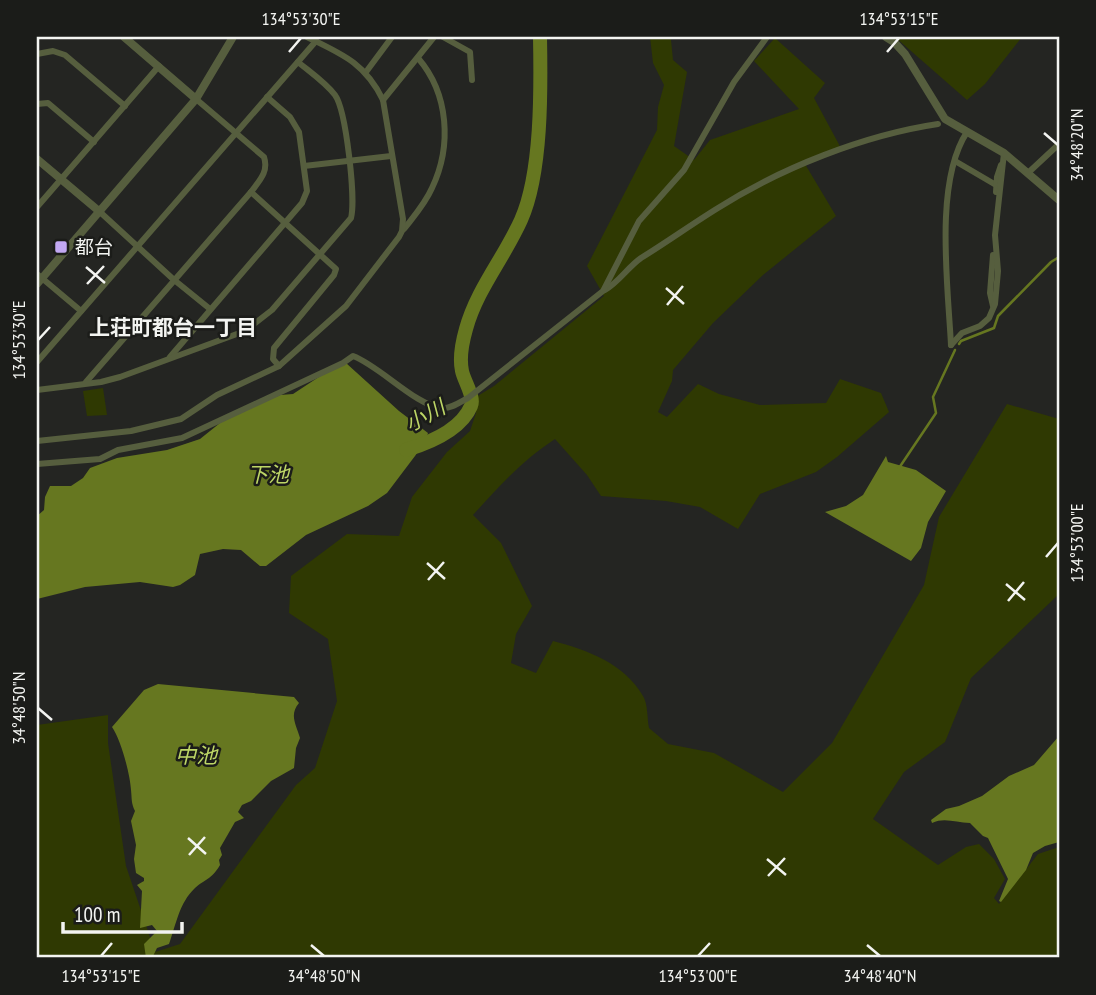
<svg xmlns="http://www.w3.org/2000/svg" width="1096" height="995" viewBox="0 0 1096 995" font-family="'PT Sans Narrow','Noto Sans JP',sans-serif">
  <rect width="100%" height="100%" fill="#242522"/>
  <!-- green -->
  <g fill="#2f3902">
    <path d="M650,37H669L671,40L673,60L687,72L674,146L694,160L710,140L799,109L754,61L775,38L825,83L814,98L842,150L805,164L836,216L763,275L713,323L673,370L672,381L658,412L667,417L698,384L719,394L760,405L826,403L840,379L881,393L889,412L837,457L816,472L760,494L738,529L700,507L666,501L601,496L587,475L555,439C523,460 499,486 473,515L501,543L532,606L516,634L511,663L536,673L553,641C587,650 624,663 643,696C648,704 647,718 649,728L668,744L714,753L783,792L832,743L906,616L924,585L939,517L1007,404L1059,419V594L971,678L945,742L904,772L873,819L938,865L966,847L979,844L994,859L1005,879L994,898L999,904L1038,854L1059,847V958H37V725L108,715V743L126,866L155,952L180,944L296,785L315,768L337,701L328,639L289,613L291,576L347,534L399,536L412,497L447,452L470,431L476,413V397L494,386L604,296L587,266L657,130L658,107L664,85L653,63Z"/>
    <polygon points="895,37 1022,37 985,84 967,100"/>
    <polygon points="103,388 107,415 87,416 83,391"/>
  </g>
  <!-- water -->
  <g fill="#667720">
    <polygon points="346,363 399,411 428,433 425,442 415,456 387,493 368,506 306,535 266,566 260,566 241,550 223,549 200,554 195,575 180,585 173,587 140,582 85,587 37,599 39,583 37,516 44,510 45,497 50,486 71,486 83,478 90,468 117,458 167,450 200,439 225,419 280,395 293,394 337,365"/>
    <polygon points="886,456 888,462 916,470 946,491 928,522 921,548 911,561 825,512 846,506 863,495"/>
    <path d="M158,684L294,697L299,703C289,715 296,724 300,738L296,748L294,768L271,781L251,801L242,805L238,812L244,818L235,822L220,848L222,855L219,860L220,865C211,880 205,879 195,888C179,903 176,925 169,944L157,948L152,958H146L144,944L157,931L152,925L140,928L142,891L137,885L144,881V878L136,873L134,859L136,845L131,821L135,811C131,803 132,799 131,790C130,774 121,740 112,727L144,690Z"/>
    <path d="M1059,736V842L1045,846L1033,853L1026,870L1001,902L999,901L1008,879L988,838L983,836L970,823C956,823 945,817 932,823L931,820L946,809L959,806L982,796L1009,776L1034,765Z"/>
  </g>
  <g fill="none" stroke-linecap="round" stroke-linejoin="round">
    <!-- stream -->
    <g stroke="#667720" stroke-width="2.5">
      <polyline points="959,344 961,341 994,328 998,316 1051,262 1059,257"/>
      <polyline points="899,468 936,413 933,397 955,350"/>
    </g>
    <!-- river -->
    <path stroke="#667720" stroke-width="14" d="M406,450C429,443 461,430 471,406C475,397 464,381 462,371C459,357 462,343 466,329C477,289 504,258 521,220C542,173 541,89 540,37"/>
    <!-- minor -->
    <g stroke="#565e3e" stroke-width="6">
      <polyline points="443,37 470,52 472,80"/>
      <polyline points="37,54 53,51 65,55 125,106"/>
      <polyline points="366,72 392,37"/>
      <polyline points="383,100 434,37"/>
      <polyline points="37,104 48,103 94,142"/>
      <polyline points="955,161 996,185"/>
      <polyline points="304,166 391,156"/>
      <polyline points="1029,172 1059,144"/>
      <polyline points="251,192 336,269 334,275 274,348 273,359 279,366"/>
      <polyline points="996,192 997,177 1001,165"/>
      <polyline points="37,207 159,66"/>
      <polyline points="100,212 173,279 210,309"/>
      <path d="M404,229C414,216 425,204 432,188C452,146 449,94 418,58"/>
      <polyline points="993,255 990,293 993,306"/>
      <polyline points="37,274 81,311"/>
      <path d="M605,290C619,282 628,267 641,258C667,242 692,224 718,208C781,168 864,135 938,124"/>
      <path d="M951,345C948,286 934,182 967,132"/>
      <polyline points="951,345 962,333 980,326 989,318 995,304 998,271 995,235 1004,153"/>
      <polyline points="170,357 302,203 307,191 299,132 290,117 267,97"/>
      <polyline points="37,362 316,41"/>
      <path d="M86,382L251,192C259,181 269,172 264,157L196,99"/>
      <path d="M37,390L101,382L120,377L245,331L272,310L351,218C356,199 346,110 335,95C325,82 310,72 298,62"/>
      <path d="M37,441L131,431L181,419L217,395L279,366L346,306L399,237L402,231L403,219L383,100C365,63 342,54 307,37"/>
      <path d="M37,464L100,459L118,450L182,438L343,363L353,356C380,366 416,406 442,408C451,409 460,402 468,398L603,291L639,221L684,170L734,82L767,37"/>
    </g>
    <!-- tertiary -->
    <g stroke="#565e3e" stroke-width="8">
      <polyline points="124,37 196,99"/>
      <polyline points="886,37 894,42 905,54 945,119 1004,153 1059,200"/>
      <polyline points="37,159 100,212"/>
      <polyline points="37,284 196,99 233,37"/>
    </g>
  </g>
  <!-- ticks -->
  <path fill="none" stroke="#f3f4f1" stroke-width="2.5" d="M289,52L301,38M887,52L899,38M1044,133L1058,145M86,267L105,283M87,284L104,266M666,288L684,304M667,305L683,286M38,340L50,327M1046,557L1058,543M427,563L445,579M428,580L444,562M1006,584L1025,600M1008,601L1024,582M38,708L52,720M188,838L206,854M189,855L205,837M767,859L786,875M768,876L785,858M311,945L324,956M867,945L880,956M101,956L112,943M698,956L710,943"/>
  <!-- markers -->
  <rect fill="#c2a8f3" stroke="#1b1c19" stroke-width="2.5" x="54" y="240" width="14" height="14" rx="3.5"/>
  <g text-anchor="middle" stroke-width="5" stroke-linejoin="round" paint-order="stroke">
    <!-- poi labels -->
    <g font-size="19" fill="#f3f4f1" stroke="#1b1c19" text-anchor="start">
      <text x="75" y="254">都台</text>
    </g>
    <!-- neighbourhood labels -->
    <g font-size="21" font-weight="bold" fill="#f3f4f1" stroke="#1b1c19">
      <text x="173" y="335">上荘町都台一丁目</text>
    </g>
    <!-- water labels -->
    <g font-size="21" font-style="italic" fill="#bdd666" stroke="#1b1c19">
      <text transform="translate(425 416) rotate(-29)" y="7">小川</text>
      <text x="268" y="482">下池</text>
      <text x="196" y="763">中池</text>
    </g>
  </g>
  <!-- border -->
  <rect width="1096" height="995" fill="none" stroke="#1b1c19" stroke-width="77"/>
  <!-- scale -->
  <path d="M63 922v10h119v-10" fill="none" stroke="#f3f4f1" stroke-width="3.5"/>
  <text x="74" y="922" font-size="21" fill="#f3f4f1" stroke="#1b1c19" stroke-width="5" paint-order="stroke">100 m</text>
  <rect x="38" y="38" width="1020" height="918" fill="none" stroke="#f3f4f1" stroke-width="2.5"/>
  <g font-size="18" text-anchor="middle" fill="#f3f4f1">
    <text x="301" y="25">134°53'30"E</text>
    <text x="899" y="25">134°53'15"E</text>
    <text transform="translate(1077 145) rotate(-90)" y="6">34°48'20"N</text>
    <text transform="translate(19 340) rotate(-90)" y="6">134°53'30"E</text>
    <text transform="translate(1077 543) rotate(-90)" y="6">134°53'00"E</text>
    <text transform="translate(19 708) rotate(-90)" y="6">34°48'50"N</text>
    <text x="101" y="982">134°53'15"E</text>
    <text x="324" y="982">34°48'50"N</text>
    <text x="698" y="982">134°53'00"E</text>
    <text x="880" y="982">34°48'40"N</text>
  </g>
</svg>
